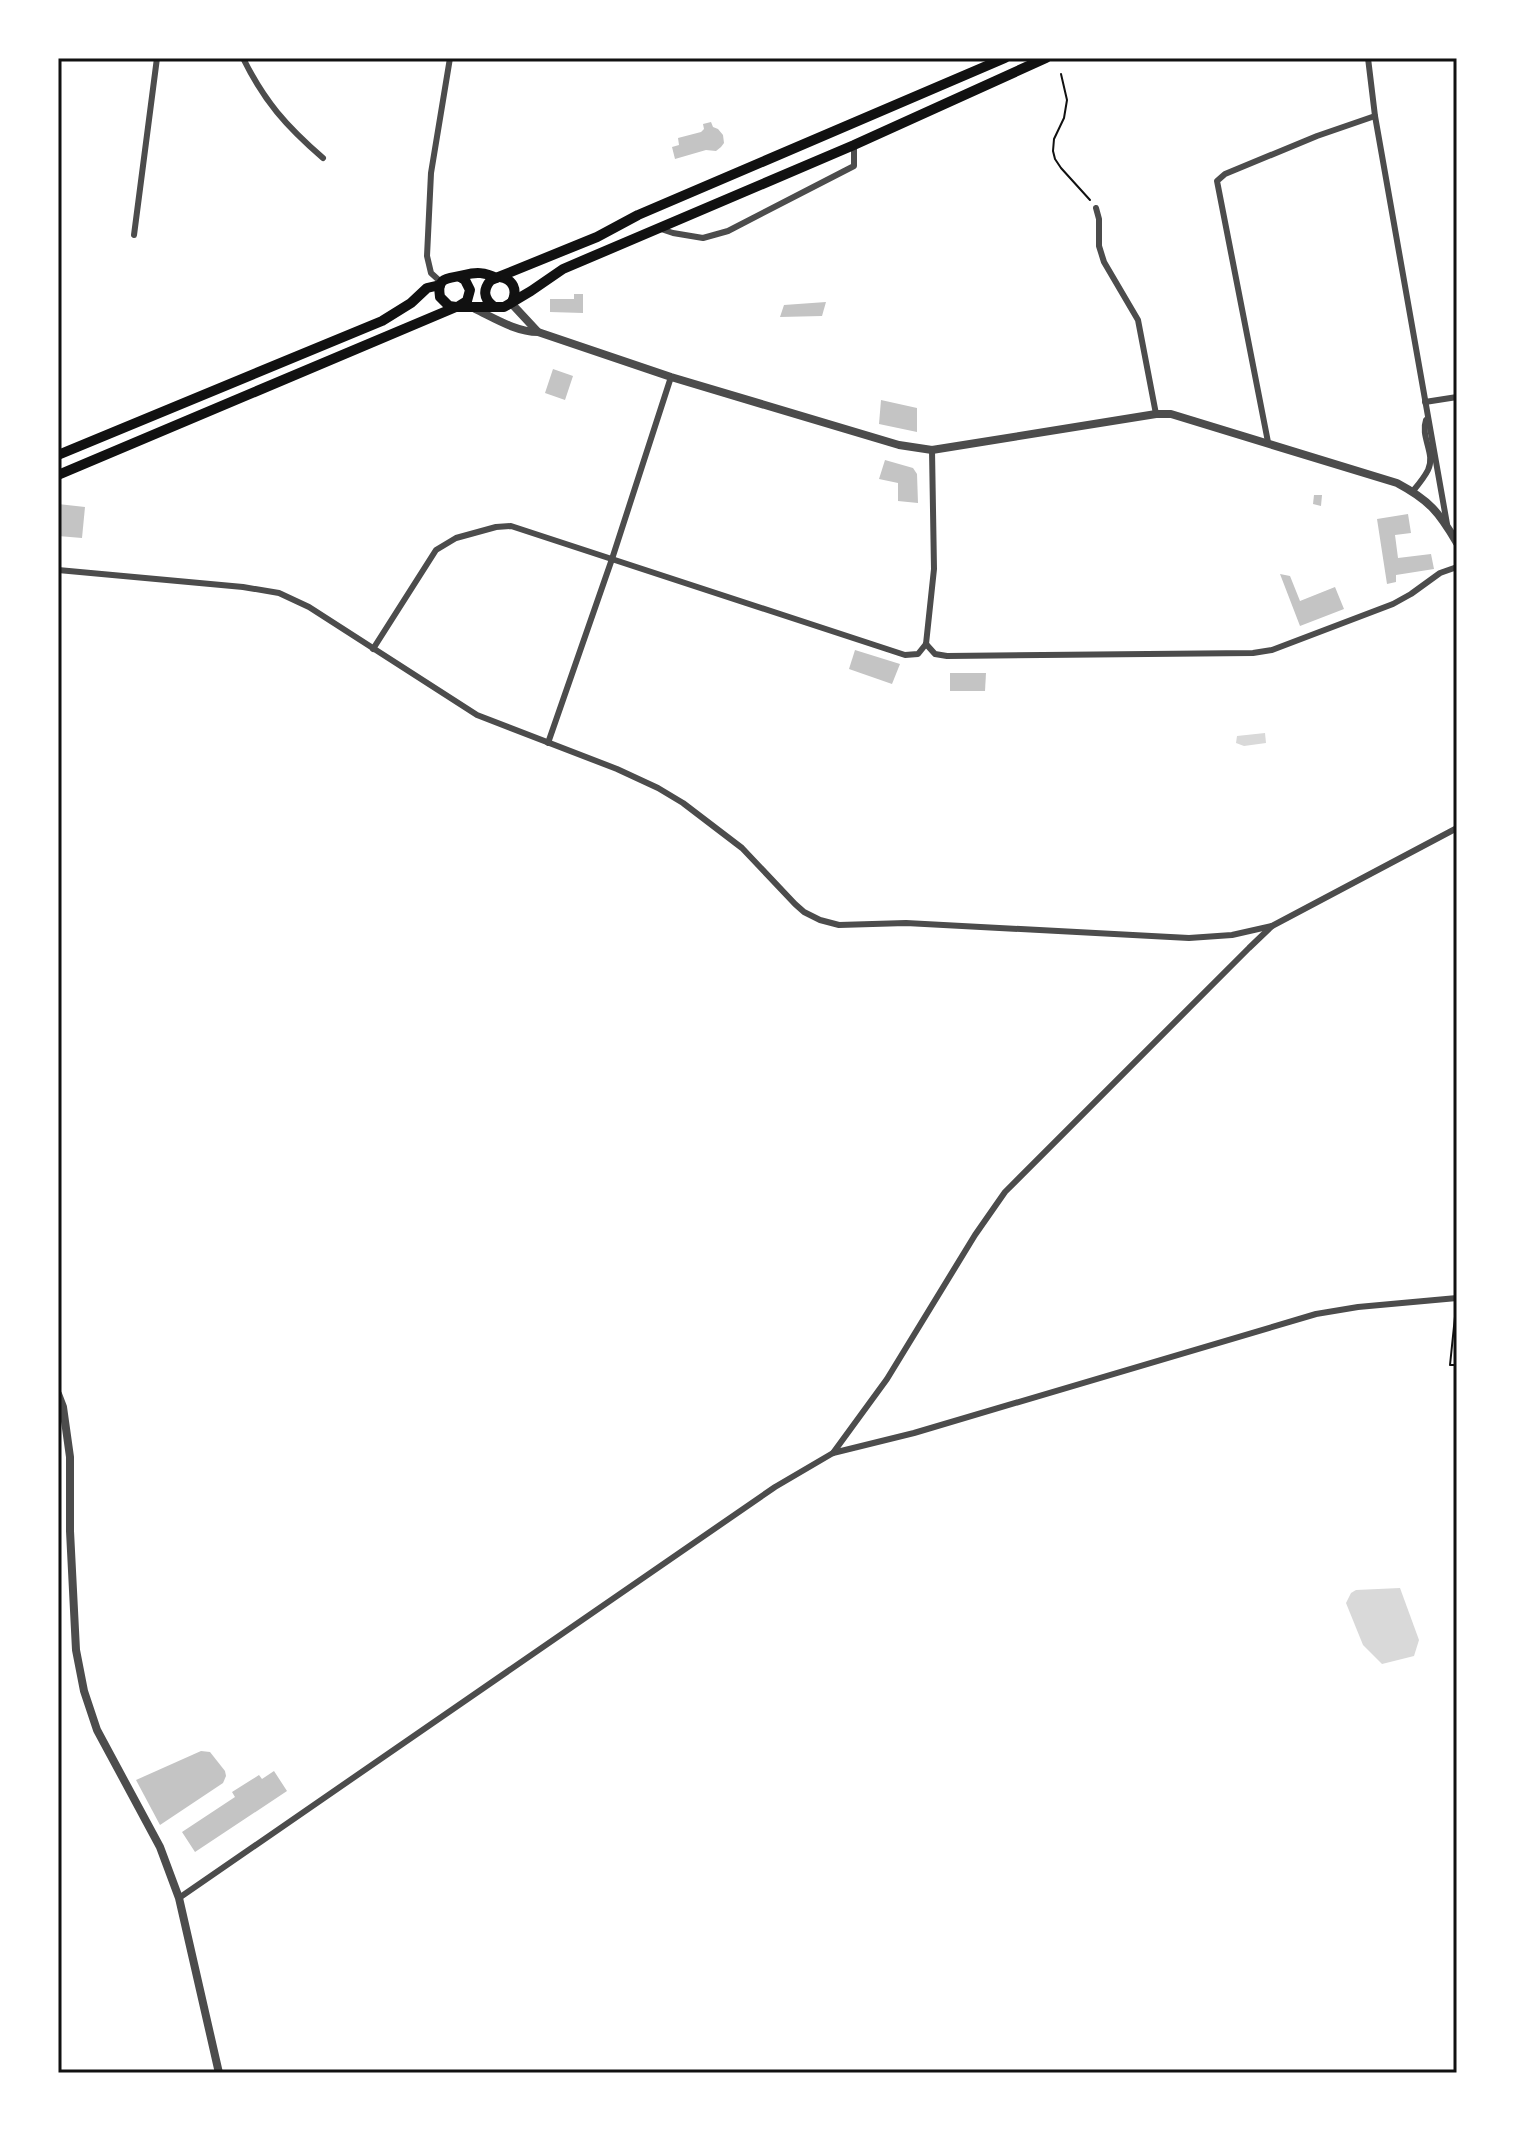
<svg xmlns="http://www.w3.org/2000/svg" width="1515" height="2131" viewBox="0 0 1515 2131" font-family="Lato,sans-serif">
  <rect width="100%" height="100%" fill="#fff"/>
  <!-- water -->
  <g fill="#d9d9d9">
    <polygon points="1265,733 1266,743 1244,746 1236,743 1237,736"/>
    <polygon points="1400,1588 1419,1640 1414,1656 1382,1664 1363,1645 1346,1603 1351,1593 1356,1590"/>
  </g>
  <!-- building -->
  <g fill="#c4c4c4">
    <polygon points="711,122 713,127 718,129 723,135 724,143 721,147 716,151 706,150 675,159 672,147 679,145 678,138 701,132 704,129 703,124"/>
    <polygon points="574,294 583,294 583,313 550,312 550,299 574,299"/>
    <polygon points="826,302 822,316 780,317 784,305"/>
    <polygon points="553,369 573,376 565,400 545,393"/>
    <polygon points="881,400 917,408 917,432 879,424"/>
    <polygon points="885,460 913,468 917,474 918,503 898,501 898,483 879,479"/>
    <polygon points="1314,495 1322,495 1321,506 1313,504"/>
    <polygon points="58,504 85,507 82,538 58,536"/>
    <polygon points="1408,514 1411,533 1395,535 1398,558 1431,554 1434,569 1396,575 1396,582 1387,584 1377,519"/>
    <polygon points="1280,574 1290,576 1300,601 1335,587 1344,609 1300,626"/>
    <polygon points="855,650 900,664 892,684 849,669"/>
    <polygon points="950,673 986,673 985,691 950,691"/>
    <polygon points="201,1751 210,1752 225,1771 226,1776 223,1783 160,1825 136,1780"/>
    <polygon points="274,1771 287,1791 195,1852 182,1832 235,1797 232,1792 259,1775 262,1779"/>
  </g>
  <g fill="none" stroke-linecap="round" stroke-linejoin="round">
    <!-- path -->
    <g stroke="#111" stroke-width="2">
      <polyline points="1061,74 1067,100 1064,118 1054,139 1053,151 1055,159 1061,168 1090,200"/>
      <polyline points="1456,1307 1450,1365 1457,1365"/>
    </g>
    <!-- minor -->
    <g stroke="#4c4c4c" stroke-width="6">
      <path d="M243,58C264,101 286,126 323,158"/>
      <polyline points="1368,58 1375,116 1447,524"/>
      <polyline points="1096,208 1099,219 1099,246 1104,262 1138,320 1156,414"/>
      <polyline points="661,229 673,233 703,238 728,231 854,166 854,145"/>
      <polyline points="134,235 157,58"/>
      <polyline points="442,283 431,273 427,256 431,173 450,58"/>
      <polyline points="1425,402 1457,397"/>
      <polyline points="1268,442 1217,181 1225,174 1317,136 1375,116"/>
      <path d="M1413,491C1418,485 1424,478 1428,470C1436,454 1420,437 1426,420"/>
      <polyline points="58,570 243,587 279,593 309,607 477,715 617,769 658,788 683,803 742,848 795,904 804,912 820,920 839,925 906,923 1189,938 1232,935 1272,926"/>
      <polyline points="926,644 935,654 947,656 1253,653 1272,650 1393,604 1411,594 1440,573 1457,567"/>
      <polyline points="926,644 934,569 932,450"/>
      <polyline points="373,649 436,550 456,538 496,527 511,526 905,655 918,654 926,644"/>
      <polyline points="548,743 612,559 671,377"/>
      <polyline points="833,1453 887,1379 975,1235 1005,1192 1249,948 1272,926 1457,828"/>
      <polyline points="179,1898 775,1487 833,1453 914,1433 1316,1314 1358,1307 1457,1298"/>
    </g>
    <!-- tertiary -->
    <g stroke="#4c4c4c" stroke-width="8">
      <polyline points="511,303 537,331"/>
      <path d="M475,309C494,318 516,332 538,332L671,377L899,445L932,450L1156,414H1171L1397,483C1429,500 1439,512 1457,543"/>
      <polyline points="58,1394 63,1407 70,1457 70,1531 76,1650 84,1691 97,1730 160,1847 179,1898 219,2073"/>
    </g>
    <!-- primary -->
    <g stroke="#111" stroke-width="10">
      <path d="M500,277C513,279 518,290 512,302"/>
      <polyline points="459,306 467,301 470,290 465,280 460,277"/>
      <path d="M493,306C483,298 483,289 491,280L597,237L638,215L1005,58"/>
      <path d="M456,307L449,306L440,297C436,275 450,279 464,275C476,272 485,272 496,278"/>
      <polyline points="58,455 382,321 411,303 427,288 440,285"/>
      <polyline points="58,475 456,307 504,307 531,291 563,269 854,145 1046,58"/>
    </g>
  </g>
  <!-- border -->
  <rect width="1515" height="2131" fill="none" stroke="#ffffff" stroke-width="120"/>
  <rect x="60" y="60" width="1395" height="2011" fill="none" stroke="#111" stroke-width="3"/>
</svg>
